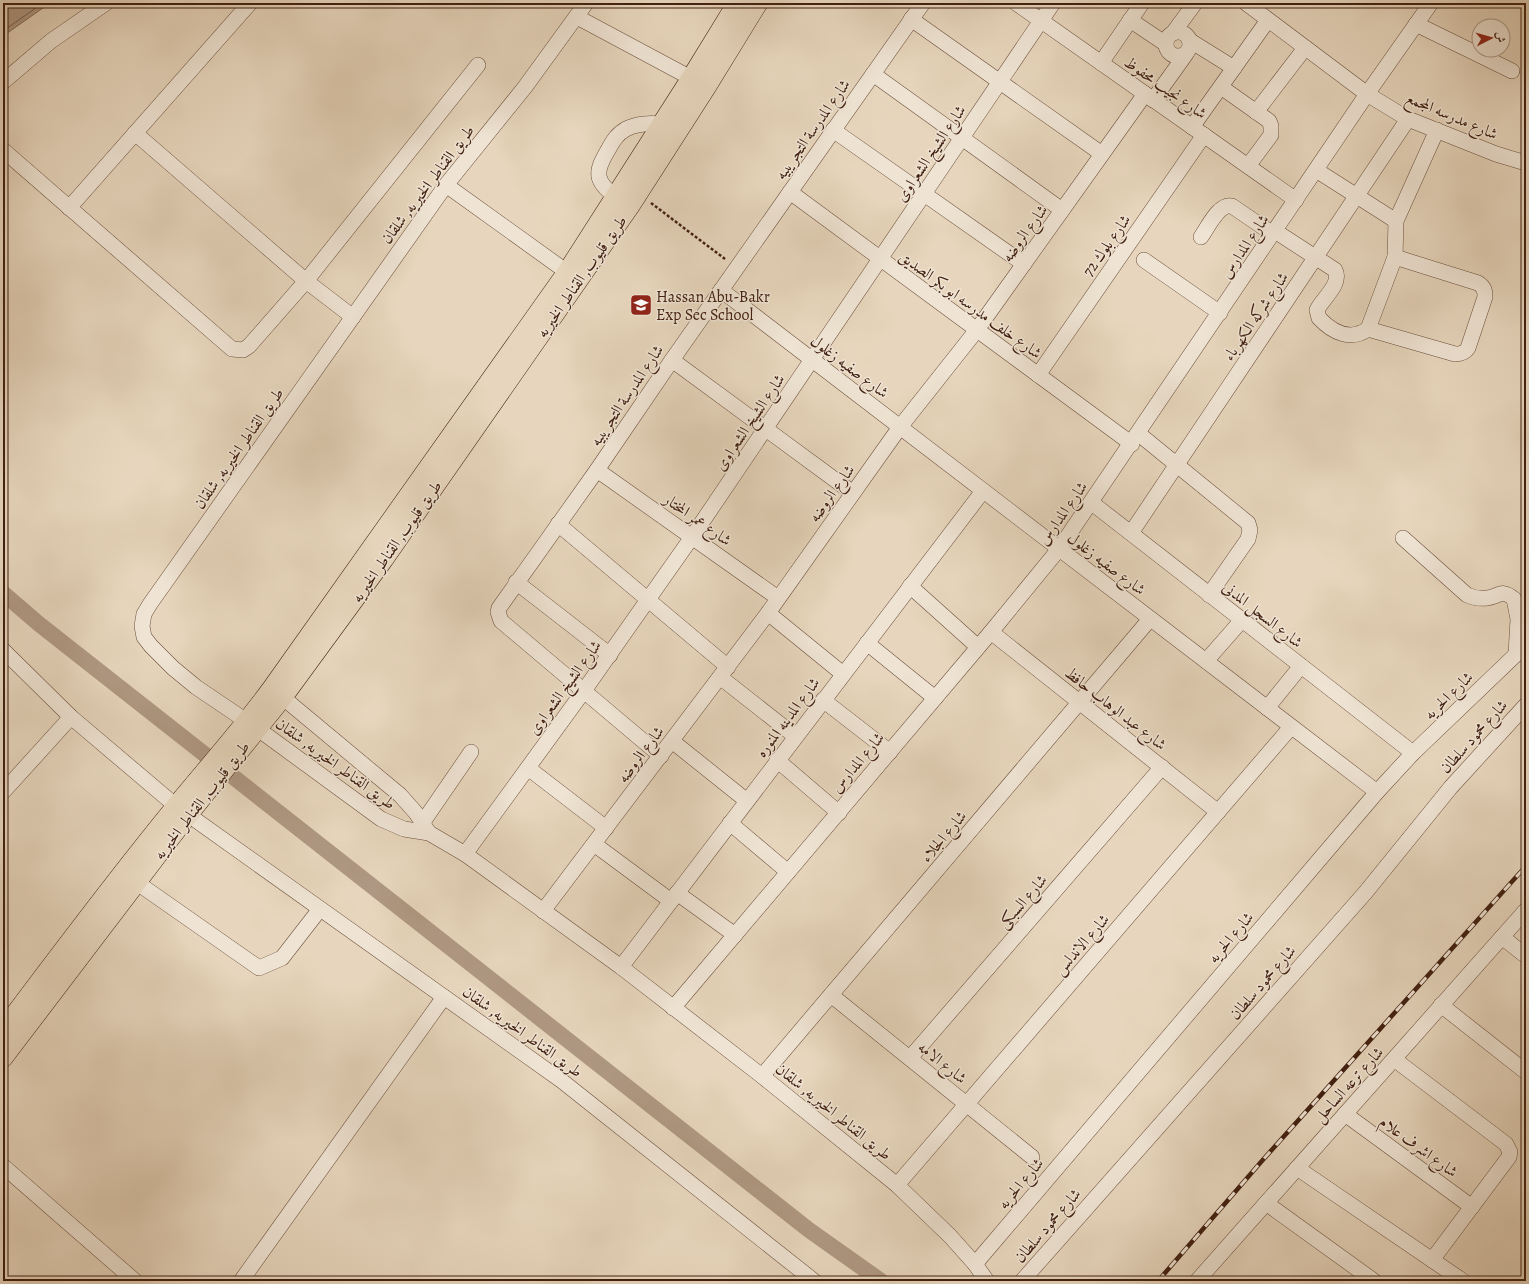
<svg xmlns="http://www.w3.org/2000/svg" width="1529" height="1284" viewBox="0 0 1529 1284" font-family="Alegreya,Amiri,serif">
  <rect width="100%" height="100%" fill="#e7d6bd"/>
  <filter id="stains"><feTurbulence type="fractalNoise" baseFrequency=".005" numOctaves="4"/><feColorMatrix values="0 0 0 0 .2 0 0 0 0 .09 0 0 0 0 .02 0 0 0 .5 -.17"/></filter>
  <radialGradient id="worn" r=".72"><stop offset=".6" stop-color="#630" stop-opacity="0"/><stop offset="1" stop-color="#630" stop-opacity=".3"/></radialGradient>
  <!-- water -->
  <polygon fill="#af9883" stroke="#836855" points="3,3 50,3 3,36"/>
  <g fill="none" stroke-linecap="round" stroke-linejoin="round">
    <!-- shore -->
    <polyline stroke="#785c4a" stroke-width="1" points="3,31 43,3"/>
    <!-- canal -->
    <polyline stroke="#af9883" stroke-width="16" points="3,593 39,624 809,1230 881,1281"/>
    <!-- minor casing -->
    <g stroke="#6b4e3c" stroke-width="16">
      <g id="minor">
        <polyline points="586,3 525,87 446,185 150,604 144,614 142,626 144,637 151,646 173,668 196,687 258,729 381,819 404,829 429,833 465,854 621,967 762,1076 897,1185 950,1236 975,1264 987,1281"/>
        <polyline points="1016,3 1296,200"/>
        <polyline points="1246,3 1367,94 1408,119 1496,154 1526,163"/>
        <polyline points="577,17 691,78"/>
        <polyline points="911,19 1102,154"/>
        <polyline points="1130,20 1166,44"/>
        <polyline points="1416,24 1512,71"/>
        <circle cx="1178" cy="44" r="12"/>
        <polyline points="1173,33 1195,3"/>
        <polyline points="1189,40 1234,68"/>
        <polyline points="1101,63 1142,3"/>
        <polyline points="873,74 1062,210"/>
        <polyline points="3,82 51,41 106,3"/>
        <polyline points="1221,87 1269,121 1271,126 1271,135 1248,166"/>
        <polyline points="1153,100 1186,54"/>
        <polyline points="1256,112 1305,48"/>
        <polyline points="1192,127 1268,20"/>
        <polyline points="833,130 1024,264"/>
        <polyline points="135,133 306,281 353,317"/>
        <polyline points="3,150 232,349 243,350 249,346 306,281 478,65"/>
        <polyline points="1316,170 1396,221"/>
        <polyline points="446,185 567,272"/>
        <polyline points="790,192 1132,444"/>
        <path d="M616,197C594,181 595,172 608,150C613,141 617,134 626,129C638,123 650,123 663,124"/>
        <polyline points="69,208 250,3"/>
        <path d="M1275,231L1335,270C1342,284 1323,298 1317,310L1319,318C1333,333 1351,341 1368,329L1395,257L1396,221L1437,130"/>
        <path d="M1201,237C1208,227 1219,203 1232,206L1273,234"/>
        <polyline points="1144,260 1220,313"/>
        <polyline points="721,290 1377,792"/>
        <path d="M1368,329L1455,354C1461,354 1465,353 1468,348L1485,297C1485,290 1484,287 1478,283L1395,257"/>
        <polyline points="672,360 853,493"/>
        <polyline points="1038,375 1204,135"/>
        <polyline points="1139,434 1248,523 1250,530 1248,539 1209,595"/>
        <polyline points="597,470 778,598"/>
        <polyline points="1092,503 1413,753"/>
        <polyline points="558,524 728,667"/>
        <polyline points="1131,533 1408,119"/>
        <path d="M1403,538L1467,595C1474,598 1480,599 1487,598C1499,597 1501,588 1514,599L1518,619L1516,654"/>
        <polyline points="516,582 610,655"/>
        <polyline points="910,586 978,647"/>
        <polyline points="768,613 843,674"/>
        <polyline points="991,632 1218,812"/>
        <polyline points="867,643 935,698"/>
        <polyline points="3,650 71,717 176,806 562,1081 814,1281"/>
        <polyline points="1206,661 1242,620"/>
        <polyline points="720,677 795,736"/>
        <polyline points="275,691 400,795 416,813 429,833"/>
        <polyline points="823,700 890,752"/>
        <polyline points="1267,708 1301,666"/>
        <polyline points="672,741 747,801"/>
        <polyline points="661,756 501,621 498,612 499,608 597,470 672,360 923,3"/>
        <polyline points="777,760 839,813"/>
        <polyline points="528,768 606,828"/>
        <polyline points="3,792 71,717"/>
        <polyline points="423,822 471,752"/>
        <polyline points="730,823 788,872"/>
        <polyline points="594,844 671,901"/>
        <polyline points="465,854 583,692 692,537 1053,3"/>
        <polyline points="136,882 259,968 282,958 320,909"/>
        <polyline points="677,893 735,935"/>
        <polyline points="543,911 768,613 900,427 976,331 1145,94"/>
        <polyline points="1502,937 1526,956"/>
        <polyline points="621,967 983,491"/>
        <polyline points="831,995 1032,1157"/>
        <polyline points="1441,1005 1526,1072"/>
        <polyline points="673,1008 991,632 1059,549 1367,94 1431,3"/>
        <polyline points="910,1058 1162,767"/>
        <polyline points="1394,1059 1506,1144 1510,1152 1509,1157 1432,1260"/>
        <polyline points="762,1076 1150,619"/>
        <polyline points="1345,1114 1472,1207"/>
        <polyline points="3,1166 135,1281"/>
        <polyline points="1297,1168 1463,1281"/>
        <polyline points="897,1185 1291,727"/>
        <polyline points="1266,1203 1374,1281"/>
        <polyline points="975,1264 1377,792 1413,753 1526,645"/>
        <polyline points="241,1281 444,997"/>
        <polyline points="1022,1281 1365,893 1451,787 1526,705"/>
        <polyline points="1197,1281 1526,910"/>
      </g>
    </g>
    <!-- major casing -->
    <g stroke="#422011" stroke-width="20">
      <g id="major">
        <path d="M3,1030C60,954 116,879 176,806C208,767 242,729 272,688L567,272L691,78L737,3"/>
        <polyline points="3,1058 188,815 283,697 384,559 630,206 707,86 758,3"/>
      </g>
    </g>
    <!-- path -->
    <polyline stroke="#422011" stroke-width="2.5" stroke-dasharray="3 2" stroke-linecap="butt" points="651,203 725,259"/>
    <!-- minor -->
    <use href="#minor" stroke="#efe4d4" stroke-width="15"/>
    <!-- major -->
    <use href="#major" stroke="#e7d6bd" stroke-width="19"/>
    <!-- rail casing -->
    <g stroke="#422011" stroke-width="4.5">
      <polyline id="rail" points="1158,1281 1261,1162 1526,866"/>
    </g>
    <!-- rail -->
    <use href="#rail" stroke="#efe4d4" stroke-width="3" stroke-dasharray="9" stroke-linecap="butt"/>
  </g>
  <!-- icons -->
  <defs>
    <g id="school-square" transform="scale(1.15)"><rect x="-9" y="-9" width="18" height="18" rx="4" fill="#8f2418" stroke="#efe4d4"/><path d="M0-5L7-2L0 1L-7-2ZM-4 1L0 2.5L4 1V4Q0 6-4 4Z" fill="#fff"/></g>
  </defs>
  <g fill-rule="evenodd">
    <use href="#school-square" x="641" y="305"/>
  </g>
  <g text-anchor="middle" stroke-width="3" stroke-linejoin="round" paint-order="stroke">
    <!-- street labels -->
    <g font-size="16" fill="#422011" stroke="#efe4d4">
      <text transform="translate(1166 87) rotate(35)" y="6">شارع نجيب محفوظ</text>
      <text transform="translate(1452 115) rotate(23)" y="6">شارع مدرسه المجمع</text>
      <text transform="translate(812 129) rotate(-55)" y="6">شارع المدرسة التجريبيه</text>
      <text transform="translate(930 153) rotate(-56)" y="6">شارع الشيخ الشعراوى</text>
      <text transform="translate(427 184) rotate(-53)" y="6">طريق القناطر الخيريه, شلقان</text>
      <text transform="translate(1024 233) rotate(-54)" y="6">شارع الروضه</text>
      <text transform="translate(1106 245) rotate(-55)" y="6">شارع بلوك 72</text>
      <text transform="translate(1244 246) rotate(-56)" y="6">شارع المدارس</text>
      <text transform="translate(581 276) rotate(-55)" y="6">طريق قليوب, القناطر الخيريه</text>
      <text transform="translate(971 304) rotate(36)" y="6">شارع خلف مدرسه ابو بكر الصديق</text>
      <text transform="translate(1255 316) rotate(-56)" y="6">شارع شركه الكهرباء</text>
      <text transform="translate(850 366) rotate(37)" y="6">شارع صفيه زغلول</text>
      <text transform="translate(626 395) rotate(-56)" y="6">شارع المدرسة التجريبيه</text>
      <text transform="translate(749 422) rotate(-56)" y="6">شارع الشيخ الشعراوى</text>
      <text transform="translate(238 448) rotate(-55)" y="6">طريق القناطر الخيريه, شلقان</text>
      <text transform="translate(831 493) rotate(-54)" y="6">شارع الروضه</text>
      <text transform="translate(1062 513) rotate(-55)" y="6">شارع المدارس</text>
      <text transform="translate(698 519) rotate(35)" y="6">شارع عمر المختار</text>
      <text transform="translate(396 541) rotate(-55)" y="6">طريق قليوب, القناطر الخيريه</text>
      <text transform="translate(1107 563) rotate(37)" y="6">شارع صفيه زغلول</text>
      <text transform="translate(1263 614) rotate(38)" y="6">شارع السجل المدنى</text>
      <text transform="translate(564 687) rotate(-54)" y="6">شارع الشيخ الشعراوى</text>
      <text transform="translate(1448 695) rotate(-44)" y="6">شارع الحريه</text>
      <text transform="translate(1116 708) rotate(38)" y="6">شارع عبد الوهاب حافظ</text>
      <text transform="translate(787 717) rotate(-53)" y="6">شارع المدينه المنوره</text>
      <text transform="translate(1473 736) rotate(-48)" y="6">شارع محمود سلطان</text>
      <text transform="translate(640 754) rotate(-53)" y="6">شارع الروضه</text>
      <text transform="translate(857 762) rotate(-50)" y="6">شارع المدارس</text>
      <text transform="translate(336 763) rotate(36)" y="6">طريق القناطر الخيريه, شلقان</text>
      <text transform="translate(201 800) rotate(-52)" y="6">طريق قليوب, القناطر الخيريه</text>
      <text transform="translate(943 836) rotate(-50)" y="6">شارع الجلاء</text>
      <text transform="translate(1022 901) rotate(-49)" y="6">شارع السبكى</text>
      <text transform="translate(1230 937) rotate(-50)" y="6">شارع الحريه</text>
      <text transform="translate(1081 944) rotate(-49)" y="6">شارع الاندلس</text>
      <text transform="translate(1262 982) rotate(-49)" y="6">شارع محمود سلطان</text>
      <text transform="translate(523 1031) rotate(36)" y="6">طريق القناطر الخيريه, شلقان</text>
      <text transform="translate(943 1062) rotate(39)" y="6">شارع الامه</text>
      <text transform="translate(1348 1084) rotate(-48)" y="6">شارع ترعه الساحل</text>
      <text transform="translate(834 1111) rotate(39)" y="6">طريق القناطر الخيريه, شلقان</text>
      <text transform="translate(1419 1146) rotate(36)" y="6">شارع اشرف علام</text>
      <text transform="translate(1020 1183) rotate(-50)" y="6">شارع الحريه</text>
      <text transform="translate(1047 1225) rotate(-49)" y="6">شارع محمود سلطان</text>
    </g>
    <!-- poi labels -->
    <g font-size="16" fill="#422011" stroke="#efe4d4" text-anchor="start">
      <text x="656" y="302">Hassan Abu-Bakr<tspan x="656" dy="18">Exp Sec School</tspan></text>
    </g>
  </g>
  <!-- margin -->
  <rect width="1529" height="1284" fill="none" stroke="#e7d6bd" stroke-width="16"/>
  <rect x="4" y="4" width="1521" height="1276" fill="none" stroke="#422011" stroke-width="2"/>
  <rect x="8" y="8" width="1513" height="1268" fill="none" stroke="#422011"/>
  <!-- north arrow -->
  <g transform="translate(1491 38) rotate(84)"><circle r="19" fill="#efe4d4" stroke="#aa9686"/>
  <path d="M0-3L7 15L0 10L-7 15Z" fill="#8f2418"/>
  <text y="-6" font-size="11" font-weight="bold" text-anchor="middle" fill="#422011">ش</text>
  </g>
  <rect width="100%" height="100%" filter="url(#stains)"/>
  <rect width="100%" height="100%" fill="url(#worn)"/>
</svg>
